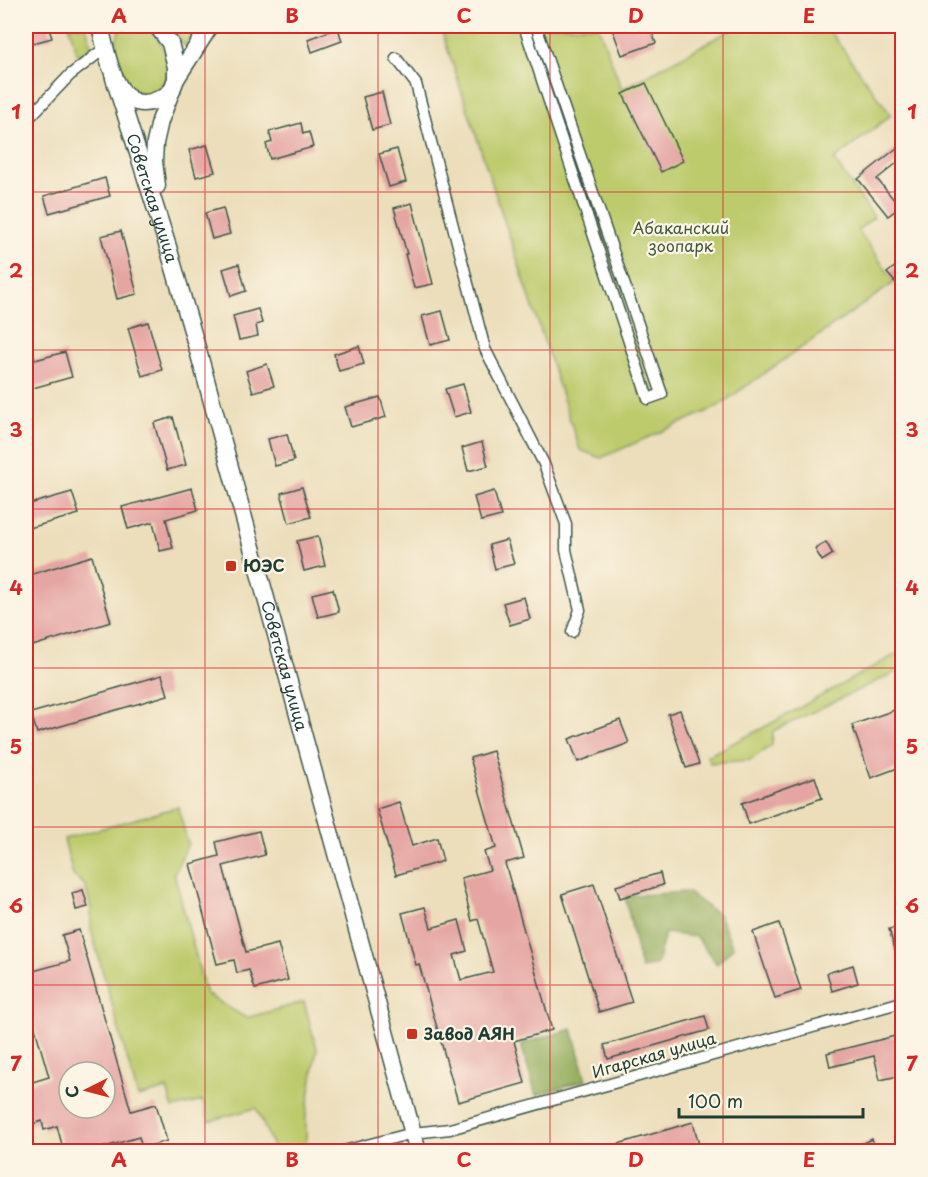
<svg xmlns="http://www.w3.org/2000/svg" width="928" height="1177" viewBox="0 0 928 1177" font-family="'Playpen Sans',sans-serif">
  <rect width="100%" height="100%" fill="#fcf5e5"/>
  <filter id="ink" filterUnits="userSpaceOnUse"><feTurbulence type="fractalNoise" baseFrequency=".0167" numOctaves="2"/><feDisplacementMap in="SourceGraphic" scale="12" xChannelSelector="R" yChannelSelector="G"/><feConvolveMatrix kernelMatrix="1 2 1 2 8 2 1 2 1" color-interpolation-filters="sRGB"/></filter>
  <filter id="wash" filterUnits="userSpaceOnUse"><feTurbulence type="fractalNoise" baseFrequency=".008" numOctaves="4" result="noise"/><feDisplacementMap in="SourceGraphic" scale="24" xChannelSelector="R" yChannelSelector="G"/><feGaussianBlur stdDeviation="1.35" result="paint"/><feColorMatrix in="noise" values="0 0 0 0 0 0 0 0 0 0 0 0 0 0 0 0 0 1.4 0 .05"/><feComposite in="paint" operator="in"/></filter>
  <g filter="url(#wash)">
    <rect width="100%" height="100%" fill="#ecdebb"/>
    <!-- green -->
    <g fill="#bdcb6d" stroke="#6e8450" stroke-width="1.5">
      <polygon points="69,26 86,26 91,46 85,54 77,54"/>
      <path d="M124,26H146C203,77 131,131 117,56C115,44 115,34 124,26Z"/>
      <polygon points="173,26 196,26 184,46"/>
      <polygon points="440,26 598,26 622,89 738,26 826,26 891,115 834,160 874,217 858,230 895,282 715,408 601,458 580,450"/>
      <polygon points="902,651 902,669 773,731 772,745 750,760 710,763 707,756 761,729"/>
      <polygon points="178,807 188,844 174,873 206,994 246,1018 304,1002 317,1049 306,1115 306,1151 275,1151 256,1108 209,1121 203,1101 173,1108 167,1089 138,1097 91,930 91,908 85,885 73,875 64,839"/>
    </g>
    <!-- forest -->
    <g fill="#96af60" stroke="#5a764a" stroke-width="1.5">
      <polygon points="687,892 719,915 733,947 717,964 696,937 665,933 657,964 641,969 625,896"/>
      <polygon points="572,1029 586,1080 536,1095 521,1044"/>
    </g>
    <g id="blocks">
      <!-- building -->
      <g fill="#e5a5a3" fill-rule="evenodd">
        <polygon points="26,26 48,26 52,38 26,45"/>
        <polygon points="611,26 650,26 656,43 622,55"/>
        <polygon points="338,28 342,41 312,52 308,39"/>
        <polygon points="646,83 683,161 661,172 623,94"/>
        <polygon points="382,92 390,125 372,130 363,97"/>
        <polygon points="301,123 303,134 309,132 313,147 270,159 266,144 272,142 269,132"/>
        <polygon points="903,143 903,158 877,179 900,207 888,216 858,179"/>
        <polygon points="207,145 215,172 196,177 189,150"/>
        <polygon points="397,149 406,182 389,187 379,154"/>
        <polygon points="105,178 110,196 49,213 44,196"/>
        <polygon points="412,203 433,284 414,288 405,254 407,254 394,208"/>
        <polygon points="223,208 230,234 212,239 205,213"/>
        <polygon points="121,231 137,294 117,299 101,236"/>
        <polygon points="903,260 903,275 895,282 887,273"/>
        <polygon points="239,264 246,291 231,296 223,269"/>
        <polygon points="258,309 262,323 256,325 258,336 239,340 233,316"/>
        <polygon points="442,311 450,340 430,345 422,316"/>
        <polygon points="148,322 162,370 142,376 128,328"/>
        <polygon points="26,338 29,338 35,360 65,352 72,377 26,390"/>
        <polygon points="359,346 364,364 339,371 334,354"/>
        <polygon points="267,364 274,386 253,392 246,371"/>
        <polygon points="463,384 471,412 454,417 445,389"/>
        <polygon points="380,397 386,417 351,427 345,407"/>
        <polygon points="173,417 186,465 167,470 154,423"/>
        <polygon points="287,434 294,461 275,466 268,439"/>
        <polygon points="482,442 488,466 468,471 462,448"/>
        <polygon points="302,487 311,517 289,523 281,493"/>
        <polygon points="192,488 198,510 166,519 173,548 160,551 153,522 128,529 122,507"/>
        <polygon points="494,491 501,516 481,521 474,497"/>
        <polygon points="72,492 79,514 26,529 26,505"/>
        <polygon points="318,536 325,566 304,571 297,541"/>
        <polygon points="507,540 514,564 495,569 489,545"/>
        <polygon points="826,542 833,554 822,561 815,549"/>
        <polygon points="92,556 111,622 26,648 26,576"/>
        <polygon points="333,589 339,612 318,617 312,594"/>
        <polygon points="524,597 530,619 510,625 503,603"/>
        <polygon points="162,675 168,695 37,733 31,713"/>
        <polygon points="903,707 903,766 871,778 852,725"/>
        <polygon points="680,710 699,764 686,768 668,714"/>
        <polygon points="620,720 629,743 578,762 569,739"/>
        <polygon points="493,751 524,858 505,863 552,1030 514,1041 525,1083 458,1102 419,964 416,965 402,913 425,907 431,928 459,920 467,951 454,955 461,980 493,972 478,919 472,921 461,878 490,870 484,852 496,848 470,758"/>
        <polygon points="815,777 822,798 749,824 742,803"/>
        <polygon points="399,802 412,846 437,838 443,861 396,875 377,809"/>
        <polygon points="259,831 265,855 223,866 246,952 278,944 288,980 255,989 249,970 237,973 234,960 217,964 190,864 219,856 216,842"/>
        <polygon points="660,873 663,885 620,898 616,886"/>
        <polygon points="594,884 632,1002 599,1012 562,894"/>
        <polygon points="83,890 88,907 76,910 72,893"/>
        <polygon points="779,923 801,990 775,998 753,932"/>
        <polygon points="903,926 903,966 900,967 889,929"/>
        <path d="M79,930L131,1111L156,1104L167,1141L142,1148L139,1137L88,1152H64L57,1126L44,1130L42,1121L26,1126V1084L49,1077L26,997V973L70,961L62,935ZM69,1072H105V1108H69Z"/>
        <polygon points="853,965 858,983 832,991 827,973"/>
        <polygon points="705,1016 709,1030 608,1059 604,1045"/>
        <polygon points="903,1034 903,1075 880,1080 874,1056 830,1067 827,1053"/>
        <polygon points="693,1122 701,1152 601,1152 601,1149"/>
        <polygon points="872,1139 878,1152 845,1152"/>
      </g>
    </g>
  </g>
  <g filter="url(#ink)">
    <use href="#blocks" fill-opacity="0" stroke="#3e5548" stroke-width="1.5"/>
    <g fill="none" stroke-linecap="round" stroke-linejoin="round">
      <!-- street casing -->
      <g stroke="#3e5548" stroke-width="13">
        <g id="street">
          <polyline points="524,26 648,399 662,394 536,26"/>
          <polyline points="396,58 416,84 485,349 544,464 566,524 566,550 580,610 572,632"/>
          <polyline points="26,121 70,75 105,48"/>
          <polyline points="340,1152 413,1133 450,1129 902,1002"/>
        </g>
      </g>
      <!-- primary casing -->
      <g stroke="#3e5548" stroke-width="19">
        <g id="primary">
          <path d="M100,26C109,62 119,131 172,91"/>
          <polyline points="157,26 170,43 176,67 176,79 160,121 155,143 154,161 157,186"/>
          <path id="s1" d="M114,78L168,247L200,358L418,1152"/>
          <polyline points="176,79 210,26"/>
        </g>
      </g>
      <!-- street -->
      <use href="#street" stroke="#fff" stroke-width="10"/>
      <!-- primary -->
      <use href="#primary" stroke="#fff" stroke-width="16"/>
    </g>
  </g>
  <!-- grid -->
  <path fill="none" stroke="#d62828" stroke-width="1.5" stroke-opacity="0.55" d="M205,26V1152M378,26V1152M550,26V1152M723,26V1152M26,192H902M26,350H902M26,509H902M26,668H902M26,827H902M26,985H902"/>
  <!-- markers -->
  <g fill="#c8321e" stroke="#fcf5e5" stroke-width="2">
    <rect x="225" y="560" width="12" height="12" rx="3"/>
    <rect x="406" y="1028" width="12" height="12" rx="3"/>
  </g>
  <g text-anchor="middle" stroke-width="4.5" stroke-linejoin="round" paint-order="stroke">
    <!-- street labels -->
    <g font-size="16" fill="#1f3d34" stroke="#fcf5e5">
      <text dy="6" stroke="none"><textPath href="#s1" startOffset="126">Советская улица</textPath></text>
      <text dy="6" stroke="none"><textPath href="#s1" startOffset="612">Советская улица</textPath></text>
      <text transform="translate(654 1055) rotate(-16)" y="6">Игарская улица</text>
    </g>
    <!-- park labels -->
    <g font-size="16" fill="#3f593f" stroke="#fcf5e5">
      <text x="681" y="234">Абаканский<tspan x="681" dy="18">зоопарк</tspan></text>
    </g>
    <!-- poi labels -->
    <g font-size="16" font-weight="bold" fill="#1f3d34" stroke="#fcf5e5" text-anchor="start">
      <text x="243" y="572">ЮЭС</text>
      <text x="424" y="1040">Завод АЯН</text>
    </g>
  </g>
  <!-- margin -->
  <rect width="928" height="1177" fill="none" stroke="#fcf5e5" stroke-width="66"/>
  <!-- north arrow -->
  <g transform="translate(87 1090) rotate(264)"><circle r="28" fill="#fcf5e5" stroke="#a4ab9e" stroke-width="1.5"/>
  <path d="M0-4.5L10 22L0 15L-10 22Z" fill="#c8321e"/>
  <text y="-9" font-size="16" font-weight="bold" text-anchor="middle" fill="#1f3d34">С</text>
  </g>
  <!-- scale -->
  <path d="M679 1108v9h184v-9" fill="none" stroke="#1f3d34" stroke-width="3"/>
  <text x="688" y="1108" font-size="18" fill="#1f3d34" stroke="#fcf5e5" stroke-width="4.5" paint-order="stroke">100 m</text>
  <rect x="33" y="33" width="862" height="1111" fill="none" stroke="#d62828" stroke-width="2"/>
  <g font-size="20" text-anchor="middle" font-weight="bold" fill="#d62828">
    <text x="119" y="23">A</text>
    <text x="292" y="23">B</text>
    <text x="464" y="23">C</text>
    <text x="636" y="23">D</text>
    <text x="809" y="23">E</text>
    <text x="16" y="119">1</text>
    <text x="912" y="119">1</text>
    <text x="16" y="278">2</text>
    <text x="912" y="278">2</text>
    <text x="16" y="437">3</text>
    <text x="912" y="437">3</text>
    <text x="16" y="595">4</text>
    <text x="912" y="595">4</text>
    <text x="16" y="754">5</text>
    <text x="912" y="754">5</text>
    <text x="16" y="913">6</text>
    <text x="912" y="913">6</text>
    <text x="16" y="1071">7</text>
    <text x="912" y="1071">7</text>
    <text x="119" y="1167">A</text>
    <text x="292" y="1167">B</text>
    <text x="464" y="1167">C</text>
    <text x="636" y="1167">D</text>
    <text x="809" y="1167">E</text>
  </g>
</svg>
